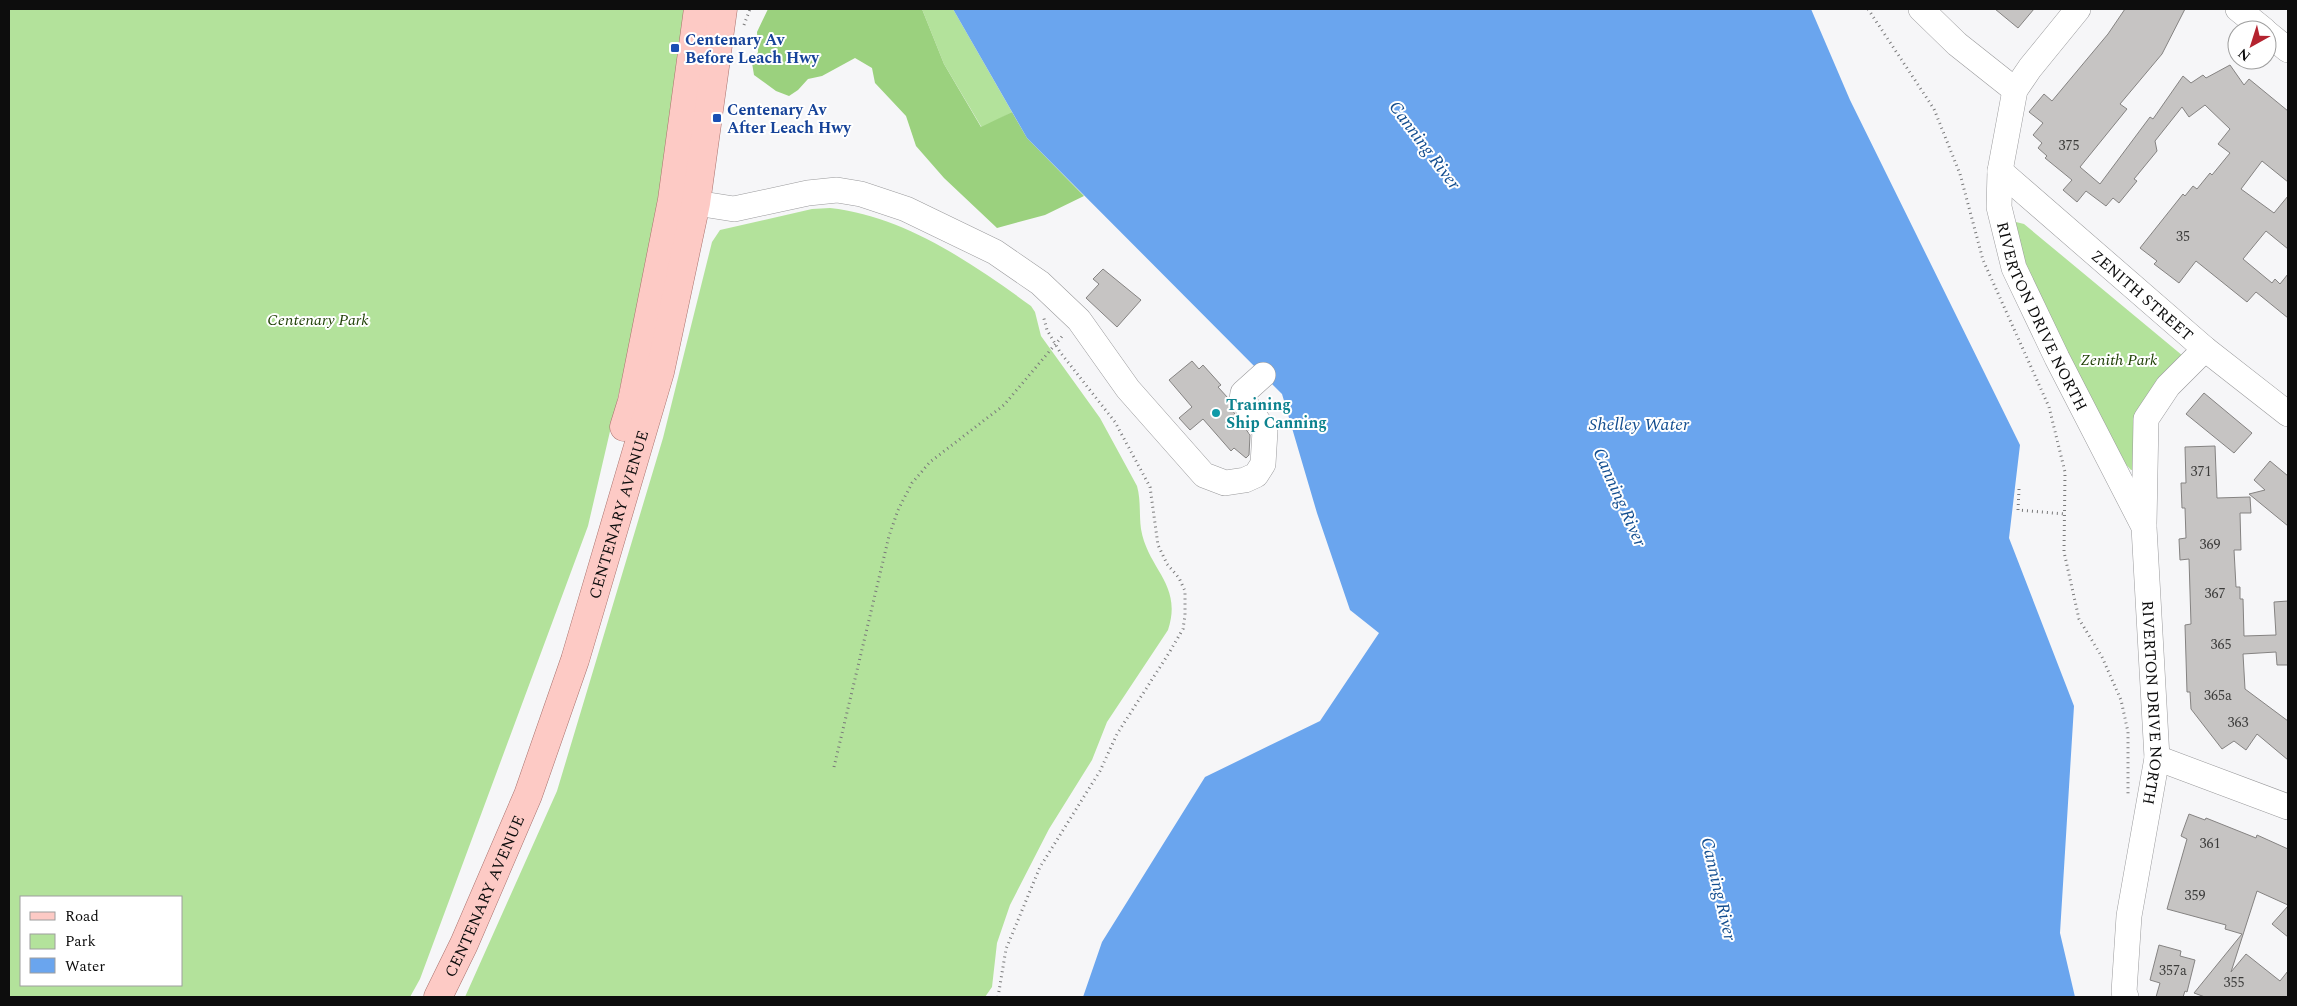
<svg xmlns="http://www.w3.org/2000/svg" width="2297" height="1006" viewBox="0 0 2297 1006" font-family="Spectral,serif">
  <rect width="100%" height="100%" fill="#f6f6f8"/>
  <!-- green -->
  <g fill="#b3e29b" fill-rule="evenodd">
    <path d="M9,9H688L664,199L588,526L420,979L410,997H9ZM21,897H181V985H21Z"/>
    <polygon points="922,9 953,9 1012,112 982,128 944,64"/>
    <path d="M830,208C904,216 972,263 1031,306L1035,312L1041,336L1100,418L1137,486C1141,500 1139,514 1141,529C1148,570 1183,584 1168,630L1107,722L1092,760L1049,829L1010,905L997,943L992,987L985,997H465L557,791L663,438L712,242L720,230L812,209Z"/>
    <path d="M2016,222L2024,224L2183,356C2138,396 2137,410 2141,469L2131,470L2119,457L2025,269L2013,229Z"/>
  </g>
  <!-- forest -->
  <polygon fill="#9bd17e" points="768,9 922,9 944,64 981,127 1012,112 1027,138 1084,196 1045,215 997,228 944,178 916,146 906,116 875,83 872,68 855,58 822,76 808,79 798,90 789,96 776,91 754,75 752,63 758,52 757,32"/>
  <!-- water -->
  <polygon fill="#6aa5ee" points="953,9 1811,9 1850,100 2020,445 2009,538 2074,706 2060,933 2075,997 1083,997 1102,942 1205,777 1320,721 1379,633 1350,610 1317,513 1282,394 1027,138"/>
  <!-- building -->
  <g fill="#c6c4c3" stroke="#858382">
    <polygon points="1995,9 2034,9 2018,28"/>
    <polygon points="2125,9 2185,9 2162,54 2120,104 2127,109 2080,167 2100,184 2150,117 2153,119 2183,76 2191,83 2203,75 2206,78 2230,65 2244,85 2249,79 2288,111 2288,182 2262,161 2241,189 2274,213 2288,196 2288,249 2266,231 2243,259 2272,283 2275,279 2280,284 2288,274 2288,318 2256,292 2247,302 2196,261 2179,283 2154,264 2157,261 2140,248 2183,194 2185,196 2193,186 2197,189 2210,173 2212,175 2230,153 2218,144 2230,129 2205,105 2189,117 2182,107 2155,141 2157,151 2134,179 2137,181 2119,203 2113,198 2106,206 2086,191 2077,202 2063,190 2072,180 2045,158 2047,156 2038,148 2042,143 2033,135 2043,123 2029,112 2044,94 2052,101 2108,34"/>
    <polygon points="1103,269 1141,300 1117,327 1086,298 1099,284 1093,279"/>
    <polygon points="1192,361 1199,369 1203,365 1221,385 1218,387 1228,398 1230,407 1250,435 1249,455 1246,458 1234,448 1231,451 1203,419 1190,430 1179,418 1192,407 1169,380"/>
    <polygon points="2204,393 2252,433 2234,453 2186,414"/>
    <polygon points="2215,446 2217,498 2250,497 2251,513 2240,513 2241,550 2234,550 2236,587 2240,587 2240,599 2243,599 2244,636 2276,635 2274,602 2288,601 2288,665 2277,665 2276,652 2243,654 2245,689 2288,721 2288,760 2257,734 2246,750 2234,741 2222,749 2191,709 2190,692 2187,692 2185,625 2191,624 2189,559 2180,560 2179,539 2186,538 2185,508 2182,508 2181,483 2186,483 2185,447"/>
    <polygon points="2270,461 2288,476 2288,526 2249,494 2265,490 2254,480"/>
    <polygon points="2189,814 2205,820 2206,818 2256,838 2257,835 2288,849 2288,905 2257,891 2231,972 2246,954 2280,981 2288,971 2288,997 2205,997 2194,993 2242,934 2225,929 2226,925 2167,909 2187,839 2181,836"/>
    <polygon points="2288,906 2288,937 2272,924"/>
    <polygon points="2159,945 2181,951 2180,956 2195,960 2187,992 2185,991 2183,997 2156,997 2160,983 2150,980"/>
  </g>
  <g fill="none" stroke-linecap="round" stroke-linejoin="round">
    <!-- minor casing -->
    <g stroke="#9a9a9c" stroke-width="26">
      <g id="minor">
        <polyline points="1921,9 1957,44 2015,90"/>
        <path id="s1" d="M2078,9L2030,68L2015,90L2000,171L1999,207L2014,268L2057,358L2144,527L2157,758L2129,916L2124,992L2126,997"/>
        <polyline points="2238,9 2264,30"/>
        <polyline points="2267,33 2288,50"/>
        <path id="s2" d="M2000,171L2205,349L2288,414"/>
        <polyline points="677,200 734,209 808,193 837,190 861,194 906,209 995,252 1040,283 1079,320 1128,389 1204,475 1225,483 1245,480 1256,475 1263,464 1265,431 1242,399 1243,393 1263,375"/>
        <polyline points="2144,524 2146,419 2168,386 2205,349"/>
        <polyline points="2157,758 2288,807"/>
      </g>
    </g>
    <!-- major casing -->
    <g stroke="#a8716c" stroke-width="29">
      <g id="major">
        <polyline points="624,427 632,401 672,200 698,9"/>
        <path id="s3" d="M438,997L464,944L528,795L575,660L660,372L696,203L723,9"/>
      </g>
    </g>
    <!-- path -->
    <g stroke="#79797a" stroke-width="3" stroke-dasharray="1 4" stroke-linecap="butt">
      <polyline points="1868,9 1934,109 1960,174 1983,260 2049,407 2065,472 2064,552 2079,619 2102,657 2121,700 2128,732 2128,796"/>
      <polyline points="744,25 750,9"/>
      <polyline points="2019,489 2018,510 2065,514"/>
      <polyline points="834,767 889,536 898,510 912,483 930,462 1004,405 1064,334"/>
      <polyline points="998,997 1006,949 1040,867 1100,771 1117,734 1169,653 1183,629 1185,615 1185,591 1179,578 1167,564 1158,545 1150,487 1115,422 1060,352 1047,330 1043,315"/>
    </g>
    <!-- minor -->
    <use href="#minor" stroke="#fff" stroke-width="25"/>
    <!-- major -->
    <use href="#major" stroke="#fdcac5" stroke-width="28"/>
  </g>
  <!-- markers -->
  <g fill="#1a4fb4" stroke="#fff" stroke-width="2">
    <rect x="670" y="43" width="10" height="10" rx="2.5"/>
    <rect x="712" y="113" width="10" height="10" rx="2.5"/>
  </g>
  <circle fill="#0f9aa8" stroke="#fff" stroke-width="2" cx="1216" cy="413" r="5"/>
  <g text-anchor="middle" stroke-width="4" stroke-linejoin="round" paint-order="stroke">
    <!-- number labels -->
    <g font-size="14" fill="#3b3b3a">
      <text x="2069" y="150">375</text>
      <text x="2183" y="241">35</text>
      <text x="2201" y="476">371</text>
      <text x="2210" y="549">369</text>
      <text x="2215" y="598">367</text>
      <text x="2221" y="649">365</text>
      <text x="2218" y="700">365a</text>
      <text x="2238" y="727">363</text>
      <text x="2210" y="848">361</text>
      <text x="2195" y="900">359</text>
      <text x="2173" y="975">357a</text>
      <text x="2234" y="987">355</text>
    </g>
    <!-- transit labels -->
    <g font-size="16" font-weight="bold" fill="#164399" stroke="#fff" text-anchor="start">
      <text x="685" y="45">Centenary Av<tspan x="685" dy="18">Before Leach Hwy</tspan></text>
      <text x="727" y="115">Centenary Av<tspan x="727" dy="18">After Leach Hwy</tspan></text>
    </g>
    <!-- street labels -->
    <g font-size="16" fill="#0d0d0d" stroke="#fff">
      <text dy="6" stroke="none"><textPath href="#s2" startOffset="189">ZENITH STREET</textPath></text>
      <text dy="6" stroke="none"><textPath href="#s1" startOffset="339">RIVERTON DRIVE NORTH</textPath></text>
      <text dy="6" stroke="none"><textPath href="#s3" startOffset="516">CENTENARY AVENUE</textPath></text>
      <text dy="6" stroke="none"><textPath href="#s1" startOffset="750">RIVERTON DRIVE NORTH</textPath></text>
      <text dy="6" stroke="none"><textPath href="#s3" startOffset="111">CENTENARY AVENUE</textPath></text>
    </g>
    <!-- park labels -->
    <g font-size="16" font-style="italic" fill="#1e3f04" stroke="#fff">
      <text x="318" y="325">Centenary Park</text>
      <text x="2119" y="365">Zenith Park</text>
    </g>
    <!-- culture labels -->
    <g font-size="16" font-weight="bold" fill="#0d838f" stroke="#fff" text-anchor="start">
      <text x="1226" y="410">Training<tspan x="1226" dy="18">Ship Canning</tspan></text>
    </g>
    <!-- water labels -->
    <g font-size="18" font-style="italic" fill="#134e90" stroke="#fff">
      <text transform="translate(1425 145) rotate(53)" y="6">Canning River</text>
      <text x="1639" y="430">Shelley Water</text>
      <text transform="translate(1620 497) rotate(66)" y="6">Canning River</text>
      <text transform="translate(1719 889) rotate(77)" y="6">Canning River</text>
    </g>
  </g>
  <!-- border -->
  <rect width="2297" height="1006" fill="none" stroke="#0d0d0d" stroke-width="20"/>
  <!-- legend -->
  <rect x="20" y="896" width="162" height="90" fill="#ffffff" stroke="#9e9e9e"/>
  <rect x="30" y="912" width="25" height="8" fill="#fdcac5" stroke="#9e9e9e"/>
  <text x="65" y="921" font-size="15" fill="#0d0d0d">Road</text>
  <rect x="30" y="934" width="25" height="15" fill="#b3e29b" stroke="#9e9e9e"/>
  <text x="65" y="946" font-size="15" fill="#0d0d0d">Park</text>
  <rect x="30" y="958" width="25" height="15" fill="#6aa5ee" stroke="#9e9e9e"/>
  <text x="65" y="971" font-size="15" fill="#0d0d0d">Water</text>
  <!-- north arrow -->
  <g transform="translate(2252 45) rotate(219)"><circle r="24" fill="#ffffff" stroke="#9e9e9e"/>
  <path d="M0-4L9 19L0 12L-9 19Z" fill="#b4232f"/>
  <text y="-8" font-size="14" font-weight="bold" text-anchor="middle" fill="#0d0d0d">N</text>
  </g>
</svg>
